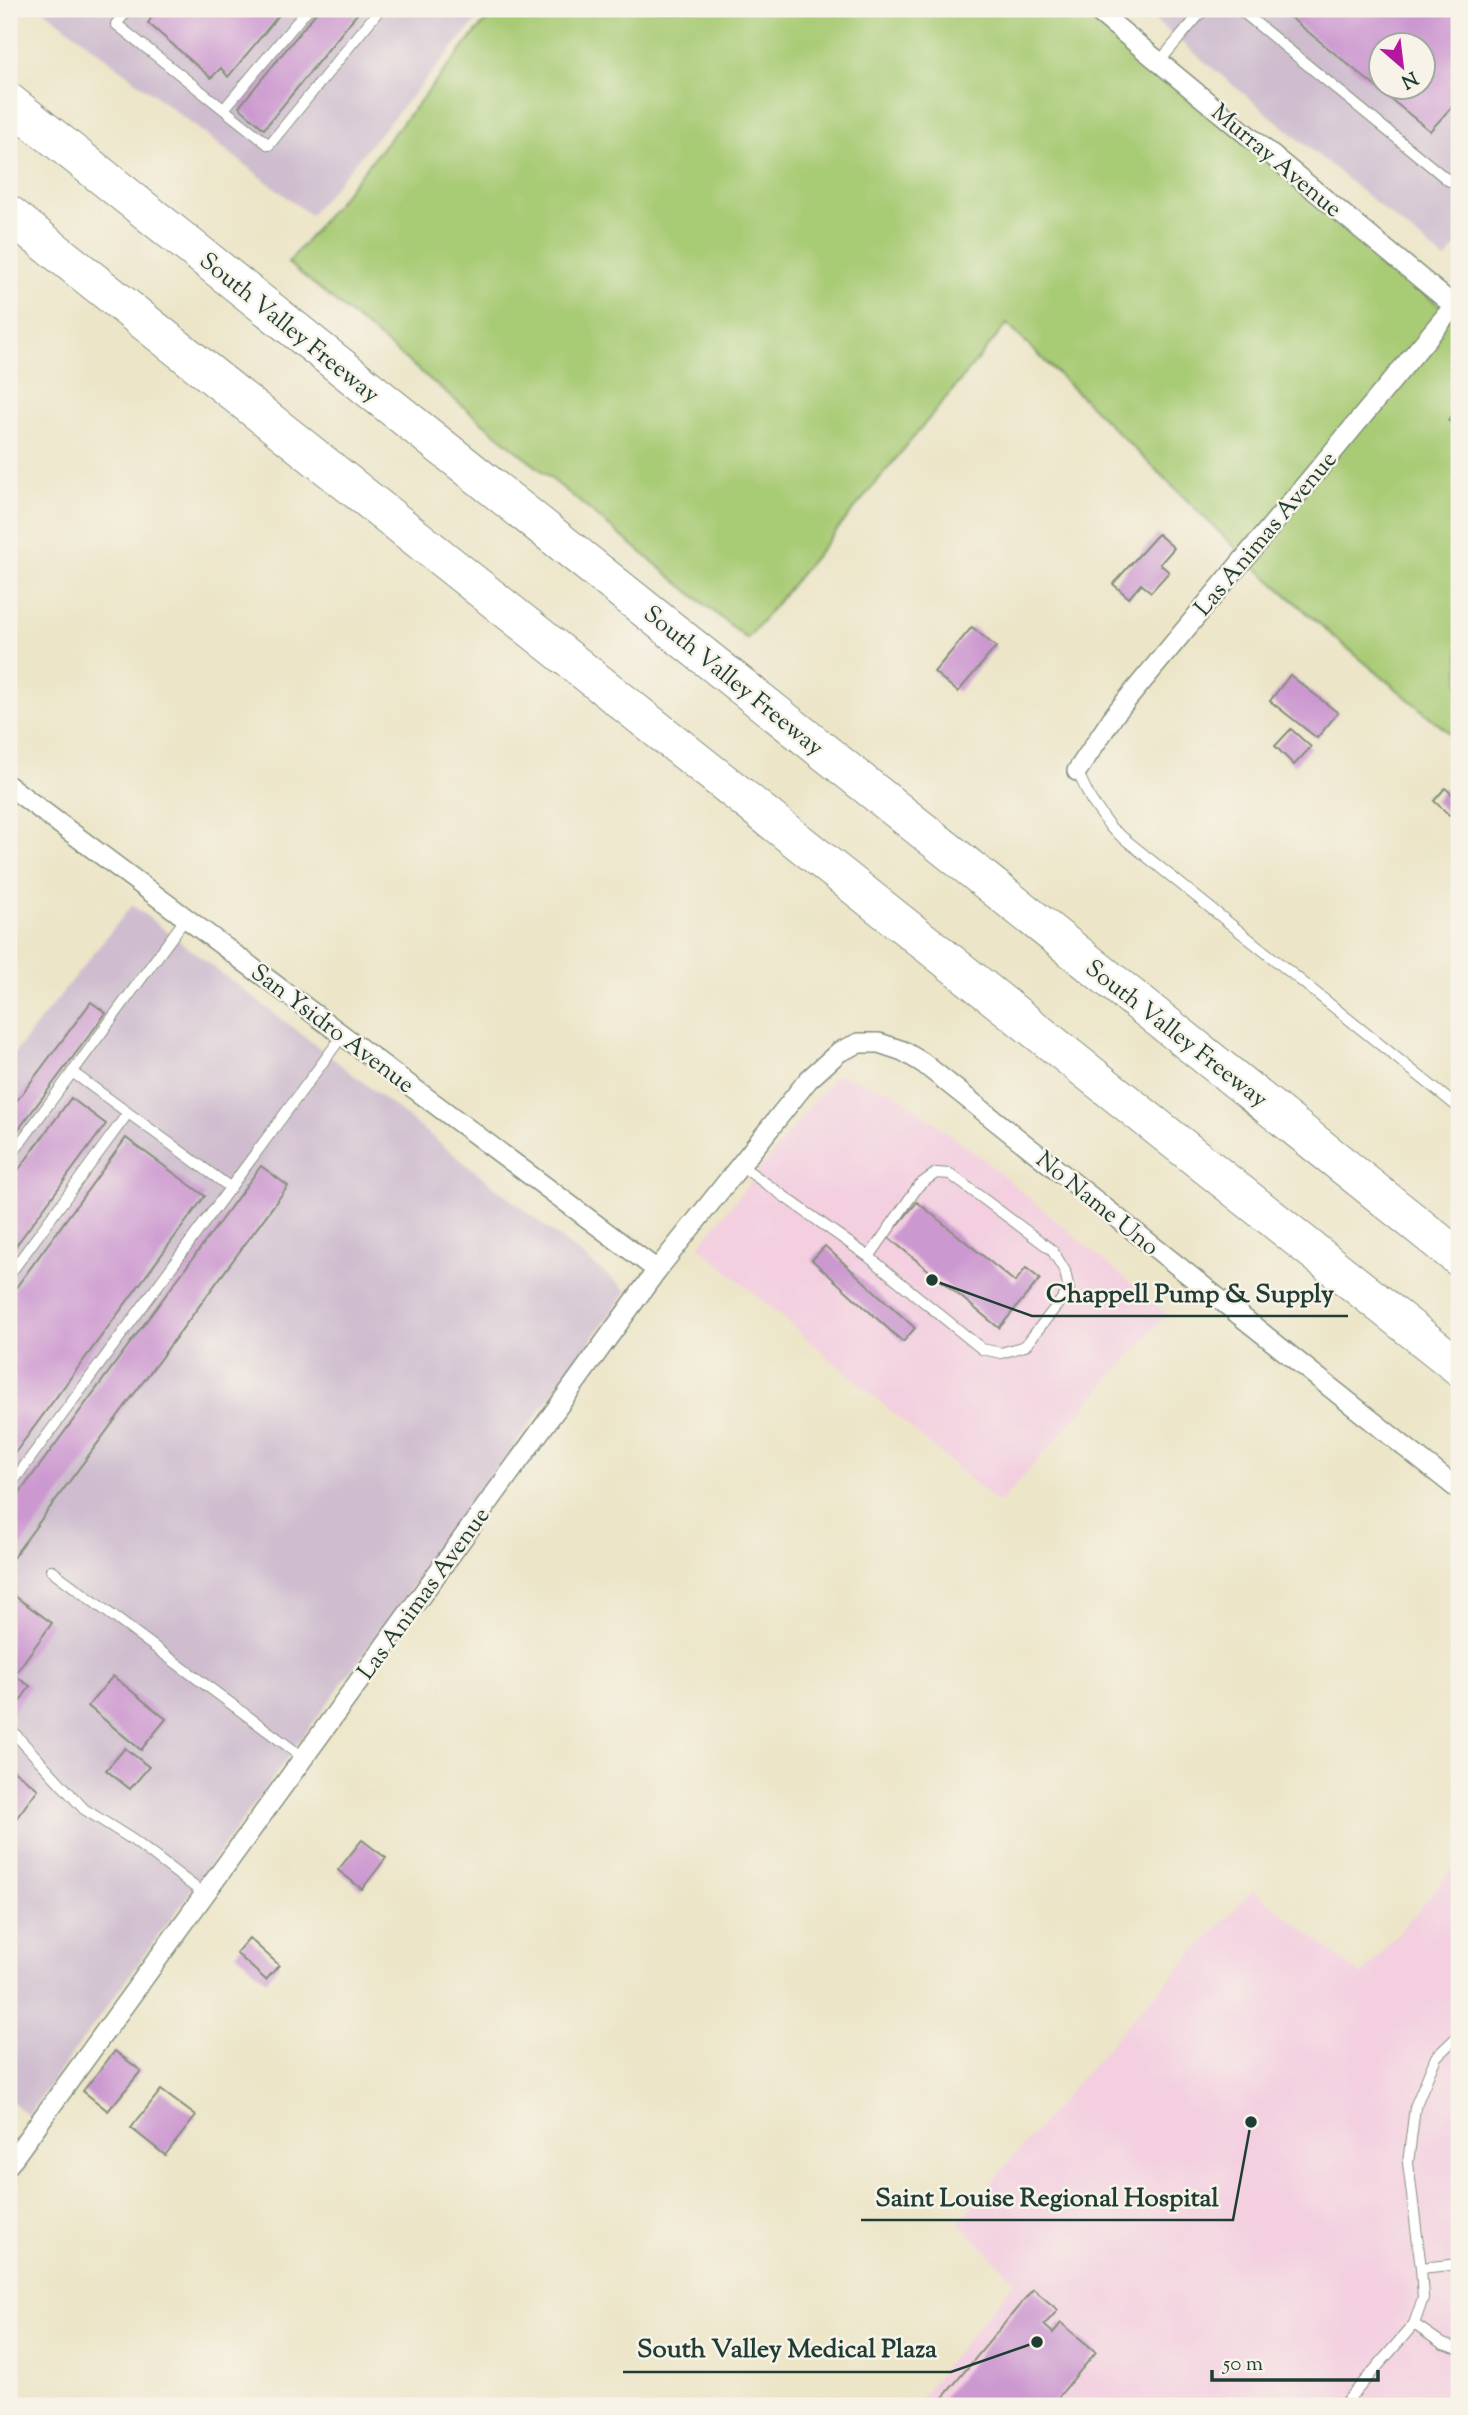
<svg xmlns="http://www.w3.org/2000/svg" width="1468" height="2415" viewBox="0 0 1468 2415" font-family="'Sorts Mill Goudy',serif">
  <rect width="100%" height="100%" fill="#f7f3e8"/>
  <filter id="ink" filterUnits="userSpaceOnUse"><feTurbulence type="fractalNoise" baseFrequency=".0143" numOctaves="2"/><feDisplacementMap in="SourceGraphic" scale="14" xChannelSelector="R" yChannelSelector="G"/><feConvolveMatrix kernelMatrix="1 2 1 2 8 2 1 2 1" color-interpolation-filters="sRGB"/></filter>
  <filter id="wash" filterUnits="userSpaceOnUse"><feTurbulence type="fractalNoise" baseFrequency=".00686" numOctaves="4" result="noise"/><feDisplacementMap in="SourceGraphic" scale="28" xChannelSelector="R" yChannelSelector="G"/><feGaussianBlur stdDeviation="1.57" result="paint"/><feColorMatrix in="noise" values="0 0 0 0 0 0 0 0 0 0 0 0 0 0 0 0 0 1.4 0 .05"/><feComposite in="paint" operator="in"/></filter>
  <g filter="url(#wash)">
    <rect width="100%" height="100%" fill="#ece5c8"/>
    <!-- built -->
    <g fill="#f3cfe0">
      <polygon points="836,1074 892,1091 984,1160 1167,1314 999,1504 699,1246"/>
      <polygon points="1459,1861 1459,2406 913,2406 1015,2281 958,2222 1129,2022 1253,1890 1362,1976"/>
    </g>
    <!-- industrial -->
    <g fill="#cfbdcf" fill-rule="evenodd">
      <polygon points="43,9 486,9 310,215"/>
      <path d="M1141,9H1459V244L1445,260ZM1380,46H1422V88H1380Z"/>
      <polygon points="132,905 317,1046 627,1291 28,2115 9,2099 9,1060"/>
    </g>
    <!-- green -->
    <polygon fill="#a8cb74" stroke="#648454" stroke-width="2" points="495,9 1088,9 1440,306 1459,284 1459,741 1334,637 1248,560 1007,324 747,639 288,263"/>
    <g id="blocks">
      <!-- building -->
      <g fill="#cc98d0" fill-rule="evenodd">
        <polygon points="145,9 284,9 228,77 221,68 211,78 148,23 153,15"/>
        <polygon points="319,9 361,9 264,129 239,107"/>
        <path d="M1280,9H1459V99L1430,131ZM1380,46H1422V88H1380Z"/>
        <polygon points="1459,408 1459,431 1448,420"/>
        <polygon points="1158,534 1174,548 1160,564 1169,572 1151,592 1141,584 1129,598 1113,584"/>
        <polygon points="972,627 996,647 958,692 934,672"/>
        <polygon points="1290,675 1338,713 1317,738 1270,701"/>
        <polygon points="1291,729 1311,747 1294,765 1275,746"/>
        <polygon points="1445,788 1459,800 1459,824 1434,801"/>
        <polygon points="91,1002 106,1013 9,1142 9,1111"/>
        <polygon points="71,1098 106,1124 9,1255 9,1183"/>
        <polygon points="126,1138 205,1196 9,1461 9,1297"/>
        <polygon points="261,1166 288,1186 9,1563 9,1507"/>
        <polygon points="917,1202 1015,1282 1026,1268 1040,1279 999,1328 888,1237"/>
        <polygon points="825,1246 915,1328 903,1342 812,1260"/>
        <polygon points="9,1592 52,1623 15,1674 9,1669"/>
        <polygon points="9,1672 30,1686 9,1718"/>
        <polygon points="113,1676 166,1719 141,1750 88,1706"/>
        <polygon points="125,1748 149,1767 130,1789 106,1770"/>
        <polygon points="9,1767 38,1789 12,1824 9,1821"/>
        <polygon points="362,1840 386,1858 362,1889 338,1870"/>
        <polygon points="249,1938 279,1965 266,1980 236,1953"/>
        <polygon points="115,2051 141,2071 108,2111 83,2091"/>
        <polygon points="161,2090 196,2116 165,2155 131,2128"/>
        <polygon points="1033,2289 1058,2310 1044,2325 1053,2333 1061,2323 1096,2352 1051,2406 947,2406 940,2401"/>
      </g>
    </g>
  </g>
  <g filter="url(#ink)">
    <use href="#blocks" fill-opacity="0" stroke="#86917e" stroke-width="2"/>
    <g fill="none" stroke-linecap="round" stroke-linejoin="round">
      <!-- lane casing -->
      <g stroke="#86917e" stroke-width="12">
        <g id="lane">
          <polyline points="129,9 116,24 269,145 380,9"/>
          <polyline points="1239,9 1449,181 1459,169"/>
          <polyline points="1159,62 1204,9"/>
          <polyline points="224,109 308,9"/>
          <polyline points="1077,771 1091,800 1111,828 1459,1108"/>
          <polyline points="72,1072 231,1188"/>
          <polyline points="9,1158 186,918"/>
          <polyline points="740,1165 869,1257 982,1349 1001,1353 1025,1346 1069,1290 1065,1271 1052,1250 950,1174 936,1173 919,1185 869,1257"/>
          <polyline points="9,1275 128,1113"/>
          <polyline points="9,1487 343,1035"/>
          <polyline points="51,1570 304,1758"/>
          <polyline points="14,1733 84,1809 133,1840 204,1894"/>
          <polyline points="1421,2268 1459,2264"/>
          <polyline points="1414,2324 1443,2344 1459,2349"/>
          <polyline points="1343,2406 1414,2324 1423,2298 1421,2268 1408,2163 1415,2107 1436,2057 1459,2035"/>
        </g>
      </g>
      <!-- street casing -->
      <g stroke="#86917e" stroke-width="22">
        <g id="street">
          <polyline points="1095,9 1459,310"/>
          <polyline points="1077,771 1115,714 1459,300"/>
          <polyline points="9,786 657,1270"/>
          <polyline points="9,2164 657,1270 808,1080 839,1052 859,1043 879,1043 903,1051 923,1063 1459,1490"/>
        </g>
      </g>
      <!-- highway casing -->
      <g stroke="#86917e" stroke-width="39">
        <g id="highway">
          <polyline points="9,102 1459,1258"/>
          <polyline points="9,214 1459,1367"/>
        </g>
      </g>
      <!-- lane -->
      <use href="#lane" stroke="#fff" stroke-width="10"/>
      <!-- street -->
      <use href="#street" stroke="#fff" stroke-width="19"/>
      <!-- highway -->
      <use href="#highway" stroke="#fff" stroke-width="37"/>
    </g>
  </g>
  <g text-anchor="middle" stroke-width="5" stroke-linejoin="round" paint-order="stroke">
    <!-- street labels -->
    <g font-size="24" fill="#1f3d34" stroke="#f7f3e8">
      <text transform="translate(1277 160) rotate(40)" y="8">Murray Avenue</text>
      <text transform="translate(290 327) rotate(39)" y="8">South Valley Freeway</text>
      <text transform="translate(1265 533) rotate(-50)" y="8">Las Animas Avenue</text>
      <text transform="translate(734 680) rotate(39)" y="8">South Valley Freeway</text>
      <text transform="translate(333 1028) rotate(37)" y="8">San Ysidro Avenue</text>
      <text transform="translate(1177 1033) rotate(38)" y="8">South Valley Freeway</text>
      <text transform="translate(1098 1203) rotate(39)" y="8">No Name Uno</text>
      <text transform="translate(423 1593) rotate(-54)" y="8">Las Animas Avenue</text>
    </g>
  </g>
  <!-- callouts -->
  <path fill="none" stroke="#1f3d34" stroke-width="2.5" d="M932 1280L1032 1316H1348M1251 2122L1233 2220H861M1037 2342L951 2372H623"/>
  <g fill="#1f3d34" stroke="#f7f3e8" stroke-width="2.5">
    <circle cx="932" cy="1280" r="7"/>
    <circle cx="1251" cy="2122" r="7"/>
    <circle cx="1037" cy="2342" r="7"/>
  </g>
  <g font-size="26" text-anchor="middle" font-weight="bold" fill="#1f3d34" stroke="#f7f3e8" stroke-width="5" stroke-linejoin="round" paint-order="stroke">
    <text x="1190" y="1302">Chappell Pump &amp; Supply</text>
    <text x="1047" y="2206">Saint Louise Regional Hospital</text>
    <text x="787" y="2357">South Valley Medical Plaza</text>
  </g>
  <!-- margin -->
  <rect width="1468" height="2415" fill="none" stroke="#f7f3e8" stroke-width="35"/>
  <!-- north arrow -->
  <g transform="translate(1402 66) rotate(152)"><circle r="33" fill="#f7f3e8" stroke="#a1aaa0" stroke-width="2"/>
  <path d="M0-5L12 26L0 18L-12 26Z" fill="#b5179e"/>
  <text y="-10" font-size="19" font-weight="bold" text-anchor="middle" fill="#1f3d34">N</text>
  </g>
  <!-- scale -->
  <path d="M1212 2370v10h166v-10" fill="none" stroke="#1f3d34" stroke-width="3.5"/>
  <text x="1223" y="2370" font-size="21" fill="#1f3d34" stroke="#f7f3e8" stroke-width="5" paint-order="stroke">50 m</text>
</svg>
